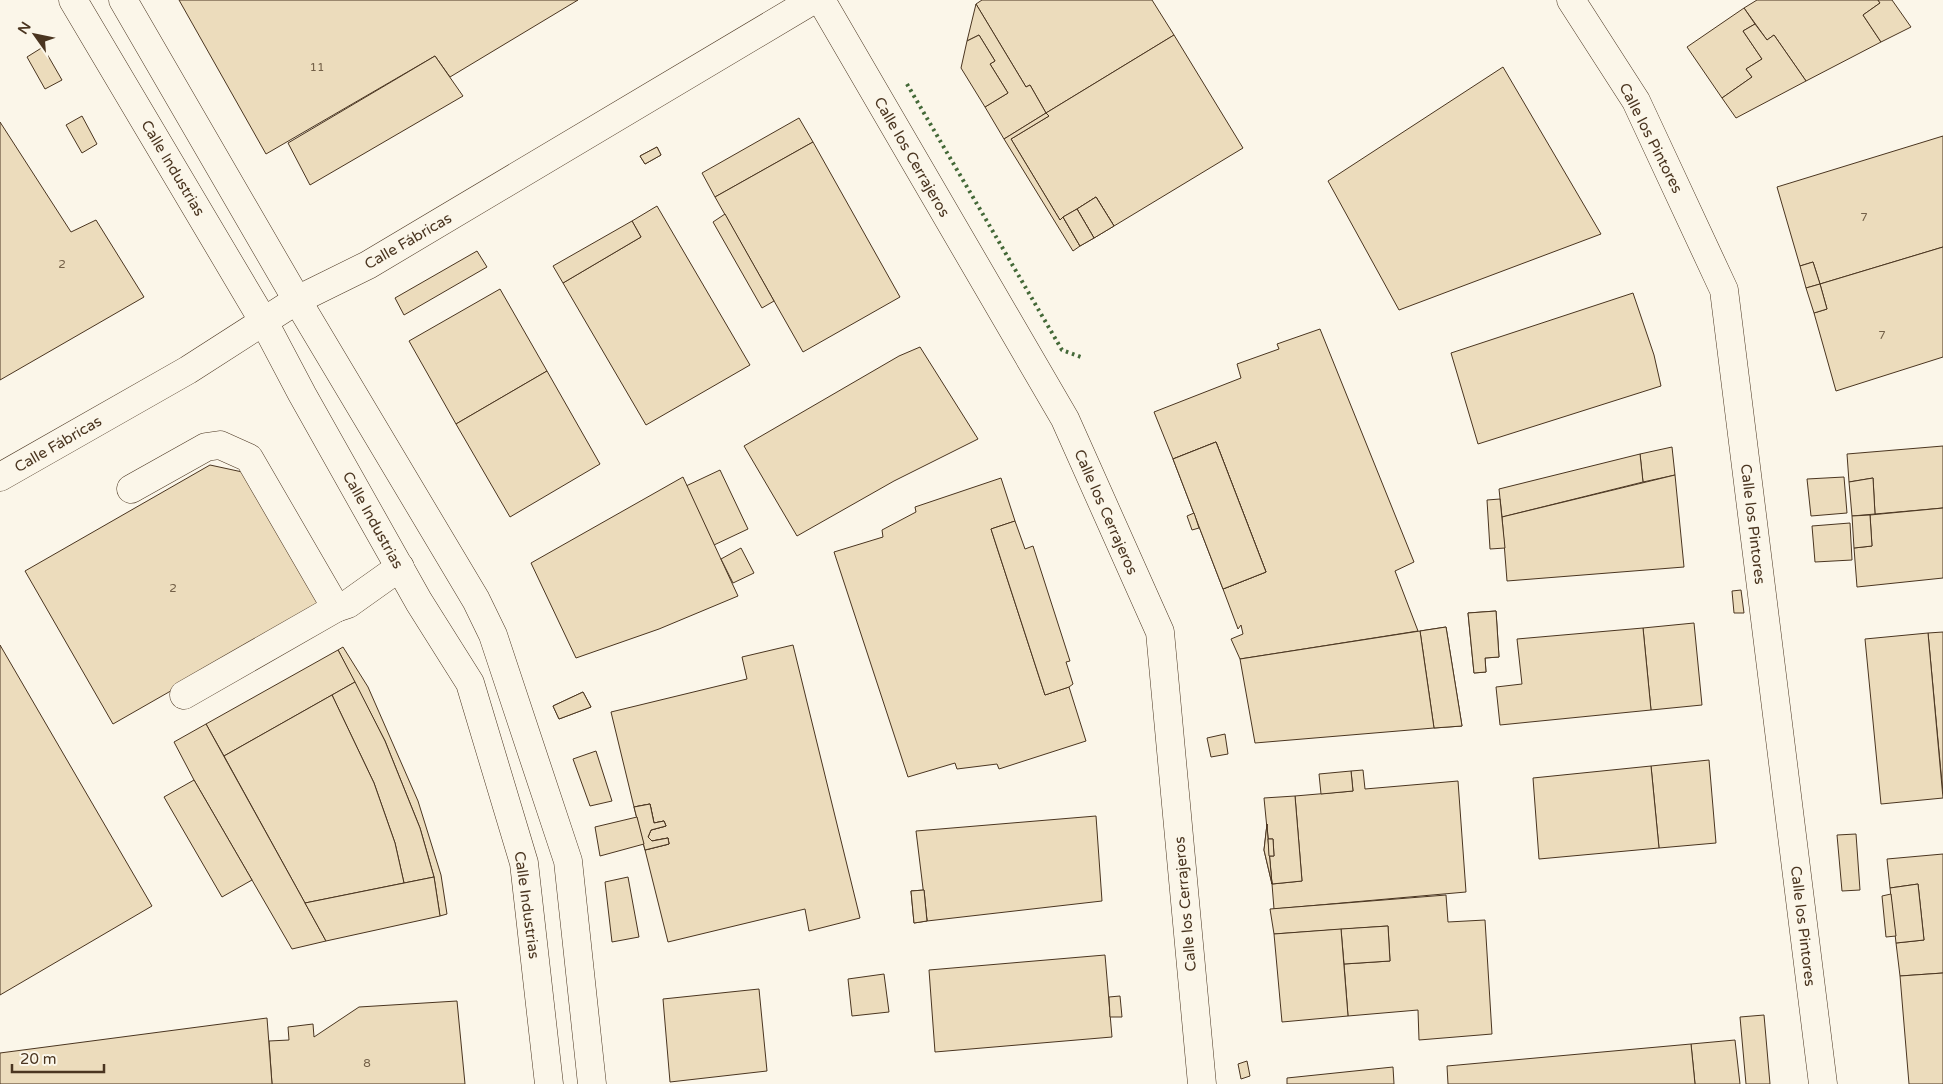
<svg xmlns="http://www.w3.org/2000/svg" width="1943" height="1084" viewBox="0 0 1943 1084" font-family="'Varela Round',sans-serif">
  <rect width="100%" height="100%" fill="#fbf6e9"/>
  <!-- building -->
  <g fill="#ecdcbc" stroke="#4a3520">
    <polygon points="179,0 578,0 450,77 435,56 266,154"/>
    <polygon points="982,0 1152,0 1174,35 1046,113 1030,85 1026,87 976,4"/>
    <polygon points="1757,0 1878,0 1880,3 1863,15 1881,42 1806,81 1774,35 1767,40 1744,8"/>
    <polygon points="1878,0 1892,0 1911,27 1881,42 1863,15 1880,3"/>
    <polygon points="976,4 1026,87 1030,85 1046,113 1004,139 985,107 1008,93 990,64 995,61 979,35 967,41"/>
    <polygon points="1744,8 1755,24 1743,31 1762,59 1746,69 1752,77 1722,98 1687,47"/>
    <polygon points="1755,24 1767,40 1774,35 1806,81 1736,118 1722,98 1752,77 1746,69 1762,59 1743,31"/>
    <polygon points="979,35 995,61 990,64 1008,93 985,107 961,68 967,41"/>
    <polygon points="1174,35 1243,148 1114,226 1096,197 1060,220 1011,139 1049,116 1046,113"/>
    <polygon points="43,47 62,80 45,89 27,57"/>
    <polygon points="435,56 463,96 310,185 288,143"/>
    <polygon points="1503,67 1601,234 1399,310 1328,181"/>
    <polygon points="1046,113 1049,116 1011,139 1060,220 1063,217 1080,246 1073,251 1004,139"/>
    <polygon points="82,116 97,144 82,153 66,125"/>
    <polygon points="799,118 813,142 715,197 702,173"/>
    <polygon points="0,122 71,232 96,220 144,297 0,380"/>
    <polygon points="1943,136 1943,247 1820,284 1813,262 1800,266 1777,187"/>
    <polygon points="813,142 900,297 803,352 715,197"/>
    <polygon points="657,147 661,155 645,164 640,156"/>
    <polygon points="657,147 661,155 645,164 640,156"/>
    <polygon points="1096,197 1114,226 1094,238 1077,209"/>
    <polygon points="1096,197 1114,226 1094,238 1077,209"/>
    <polygon points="657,206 750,365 646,425 563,283 641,237 632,221"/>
    <polygon points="1077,209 1094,238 1080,246 1063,217"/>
    <polygon points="1077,209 1094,238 1080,246 1063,217"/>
    <polygon points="725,214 774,301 762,308 713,222"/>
    <polygon points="632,221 641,237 563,283 553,266"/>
    <polygon points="1943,247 1943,357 1836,391 1814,313 1827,309 1820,284"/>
    <polygon points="477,251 487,267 404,315 395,298"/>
    <polygon points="1813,262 1820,284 1806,288 1800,266"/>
    <polygon points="1820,284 1827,309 1814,313 1806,288"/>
    <polygon points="500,289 547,371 456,424 409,341"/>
    <polygon points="1633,293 1654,355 1661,386 1478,444 1451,353"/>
    <polygon points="1320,329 1414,562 1395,571 1418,631 1240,659 1231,639 1243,634 1241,625 1238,629 1223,589 1266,572 1216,442 1173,459 1154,412 1241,378 1237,364 1279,349 1277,344"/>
    <polygon points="920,347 978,439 894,481 797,536 744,446 899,356"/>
    <polygon points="547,371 600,464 510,517 456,424"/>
    <polygon points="1216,442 1266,572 1223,589 1173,459"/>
    <polygon points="1216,442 1266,572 1223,589 1173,459"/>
    <polygon points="1943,446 1943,508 1875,514 1873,478 1849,482 1847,454"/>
    <polygon points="1672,447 1675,475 1643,482 1640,454"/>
    <polygon points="1640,454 1643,482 1502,517 1499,489"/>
    <polygon points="210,465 247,473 321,605 113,724 25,571"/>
    <polygon points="720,470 748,529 714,545 686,486"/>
    <polygon points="1675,475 1684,567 1507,581 1502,517"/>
    <polygon points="683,477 738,596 659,629 576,658 531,563"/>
    <polygon points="1844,477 1847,513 1811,516 1807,479"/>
    <polygon points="1001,478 1015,521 991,529 1045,695 1069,687 1086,741 999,769 997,764 957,769 955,763 908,777 834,552 883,537 882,530 916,512 915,507"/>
    <polygon points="1873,478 1875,514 1852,516 1849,482"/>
    <polygon points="1500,499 1505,548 1490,549 1487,500"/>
    <polygon points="1943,508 1943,578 1857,587 1854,548 1872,546 1870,515"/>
    <polygon points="1194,513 1199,528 1192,530 1187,516"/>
    <polygon points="1870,515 1872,546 1854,548 1852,516"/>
    <polygon points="1015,521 1025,549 1033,546 1070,661 1066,662 1073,684 1069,687 1045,695 991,529"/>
    <polygon points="1850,523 1852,560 1815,562 1812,526"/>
    <polygon points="741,548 754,573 733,583 721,559"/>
    <polygon points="1741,590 1744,613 1734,613 1732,591"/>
    <polygon points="1496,611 1499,657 1485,658 1486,672 1474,673 1468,613"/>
    <polygon points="1496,611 1499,657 1485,658 1486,672 1474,673 1468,613"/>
    <polygon points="1694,623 1702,705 1651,710 1643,628"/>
    <polygon points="1446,627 1462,726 1434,728 1420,631"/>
    <polygon points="1446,627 1462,726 1434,728 1420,631"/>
    <polygon points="1643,628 1651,710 1500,725 1496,687 1522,684 1517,639"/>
    <polygon points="1420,631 1434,728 1255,743 1240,659"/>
    <polygon points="1943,632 1943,794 1928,633"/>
    <polygon points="1928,633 1943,798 1881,804 1865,639"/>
    <polygon points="0,645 152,906 0,995"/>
    <polygon points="793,645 860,918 809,931 805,909 668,942 645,850 669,844 668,838 652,841 648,837 651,830 666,826 664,821 654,823 650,804 634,807 611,712 747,679 742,657"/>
    <polygon points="343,647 368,687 418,801 441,875 447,914 440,916 434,877 420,828 385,741 338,650"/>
    <polygon points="338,650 355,682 224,756 206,724"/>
    <polygon points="355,682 385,741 420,828 434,877 404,883 395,843 374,783 332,695"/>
    <polygon points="583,692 591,707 559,719 553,706"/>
    <polygon points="583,692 591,707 559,719 553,706"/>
    <polygon points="332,695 374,783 395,843 404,883 305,903 224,756"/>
    <polygon points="206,724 305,903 326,941 292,949 194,780 174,742"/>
    <polygon points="1225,734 1228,754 1211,757 1207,738"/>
    <polygon points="596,751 612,801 590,806 573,759"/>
    <polygon points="1709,760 1716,843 1659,848 1651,766"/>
    <polygon points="1651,766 1659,848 1539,859 1533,778"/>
    <polygon points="1363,770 1365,789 1458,781 1466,892 1274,909 1272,884 1302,881 1295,796 1353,791 1351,771"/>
    <polygon points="1351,771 1353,791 1321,794 1319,774"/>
    <polygon points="194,780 252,880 222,897 164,797"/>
    <polygon points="1295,796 1302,881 1272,884 1269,856 1274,856 1273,839 1268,839 1264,798"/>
    <polygon points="650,804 654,823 664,821 666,826 651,830 648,837 652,841 668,838 669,844 645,850 634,807"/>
    <polygon points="650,804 654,823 664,821 666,826 651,830 648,837 652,841 668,838 669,844 645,850 634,807"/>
    <polygon points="1096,816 1102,901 927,921 916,831"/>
    <polygon points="637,817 644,844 600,856 595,827"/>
    <polygon points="1267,824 1268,839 1272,884 1264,850"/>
    <polygon points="1267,824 1268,839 1272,884 1264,850"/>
    <polygon points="1856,834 1860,890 1842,891 1837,835"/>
    <polygon points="1268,839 1273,839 1274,856 1269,856"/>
    <polygon points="1943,854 1943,973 1900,976 1896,943 1924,940 1918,884 1890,888 1887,859"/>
    <polygon points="434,877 440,916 326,941 305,903"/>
    <polygon points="628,877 639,937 612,942 605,882"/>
    <polygon points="1918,884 1924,940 1896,943 1890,888"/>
    <polygon points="924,890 927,921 914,923 911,891"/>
    <polygon points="924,890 927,921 914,923 911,891"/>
    <polygon points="1891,894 1896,936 1886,937 1882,896"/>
    <polygon points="1446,895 1448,922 1485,920 1492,1034 1419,1040 1418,1010 1348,1016 1344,964 1390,961 1388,926 1274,934 1270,909"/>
    <polygon points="1388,926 1390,961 1344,964 1341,929"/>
    <polygon points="1341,929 1348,1016 1282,1022 1274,934"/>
    <polygon points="1105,955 1112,1037 935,1052 929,970"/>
    <polygon points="1943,973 1943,1084 1909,1084 1900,976"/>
    <polygon points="884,974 889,1012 852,1016 848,979"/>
    <polygon points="759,989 767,1071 670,1082 663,999"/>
    <polygon points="1120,996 1122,1017 1110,1017 1109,997"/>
    <polygon points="457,1001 465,1084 272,1084 269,1041 289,1040 288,1027 313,1024 314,1037 359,1007"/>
    <polygon points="1764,1015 1770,1084 1746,1084 1740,1017"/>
    <polygon points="267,1018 272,1084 0,1084 0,1053"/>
    <polygon points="1735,1040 1740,1084 1695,1084 1691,1044"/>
    <polygon points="1691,1044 1695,1084 1448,1084 1447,1066"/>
    <polygon points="1247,1061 1250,1076 1241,1079 1238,1064"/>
    <polygon points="1393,1067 1394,1084 1287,1084 1287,1078"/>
  </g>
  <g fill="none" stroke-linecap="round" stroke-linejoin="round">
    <!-- minor casing -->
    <g stroke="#4a3520" stroke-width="29">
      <g id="minor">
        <polyline points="73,0 264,322 302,394 419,602 470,683 524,863 549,1084"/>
        <polyline points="123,0 297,300 476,600 493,635 568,861 592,1084"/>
        <polyline points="821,0 1065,419 1160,632 1202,1084"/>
        <polyline points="1571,0 1636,101 1724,290 1823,1084"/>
        <polyline points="0,477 188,370 297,300 368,265 813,0"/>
        <polyline points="131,489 206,447 220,445 249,458 336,608 348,604 400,567"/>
        <polyline points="184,695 336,608"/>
      </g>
    </g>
    <!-- minor -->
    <use href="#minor" stroke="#fbf6e9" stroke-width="28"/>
    <!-- hedge -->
    <polyline stroke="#436837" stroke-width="4" stroke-dasharray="2.5 4" stroke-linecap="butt" points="907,84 1062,350 1081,357"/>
  </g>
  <g text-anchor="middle" stroke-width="4" stroke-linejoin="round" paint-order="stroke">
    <!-- number labels -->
    <g font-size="12" fill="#725f47">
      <text x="317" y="71">11</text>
      <text x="1864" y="221">7</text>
      <text x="62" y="268">2</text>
      <text x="1882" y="339">7</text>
      <text x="173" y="592">2</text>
      <text x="367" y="1067">8</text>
    </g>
    <!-- street labels -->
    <g font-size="15" fill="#4a3520" stroke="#fbf6e9">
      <text transform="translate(1651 138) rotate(63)" y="5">Calle los Pintores</text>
      <text transform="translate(912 157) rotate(60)" y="5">Calle los Cerrajeros</text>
      <text transform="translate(173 168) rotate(59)" y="5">Calle Industrias</text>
      <text transform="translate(408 241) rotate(-30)" y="5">Calle Fábricas</text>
      <text transform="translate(58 444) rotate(-30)" y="5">Calle Fábricas</text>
      <text transform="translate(1106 512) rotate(66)" y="5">Calle los Cerrajeros</text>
      <text transform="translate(373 520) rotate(61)" y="5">Calle Industrias</text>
      <text transform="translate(1753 524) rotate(83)" y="5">Calle los Pintores</text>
      <text transform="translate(1185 904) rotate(-95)" y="5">Calle los Cerrajeros</text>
      <text transform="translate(527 905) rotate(82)" y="5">Calle Industrias</text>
      <text transform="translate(1803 926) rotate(83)" y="5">Calle los Pintores</text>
    </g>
  </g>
  <!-- north arrow -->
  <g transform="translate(35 35) rotate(303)" stroke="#fbf6e9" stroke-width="4" paint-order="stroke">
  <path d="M0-4L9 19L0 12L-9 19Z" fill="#4a3520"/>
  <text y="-8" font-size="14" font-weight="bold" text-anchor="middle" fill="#4a3520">N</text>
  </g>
  <!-- scale -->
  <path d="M12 1064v8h92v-8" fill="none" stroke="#4a3520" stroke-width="2.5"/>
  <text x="20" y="1064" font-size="15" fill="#4a3520" stroke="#fbf6e9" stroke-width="4" paint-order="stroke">20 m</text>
</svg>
